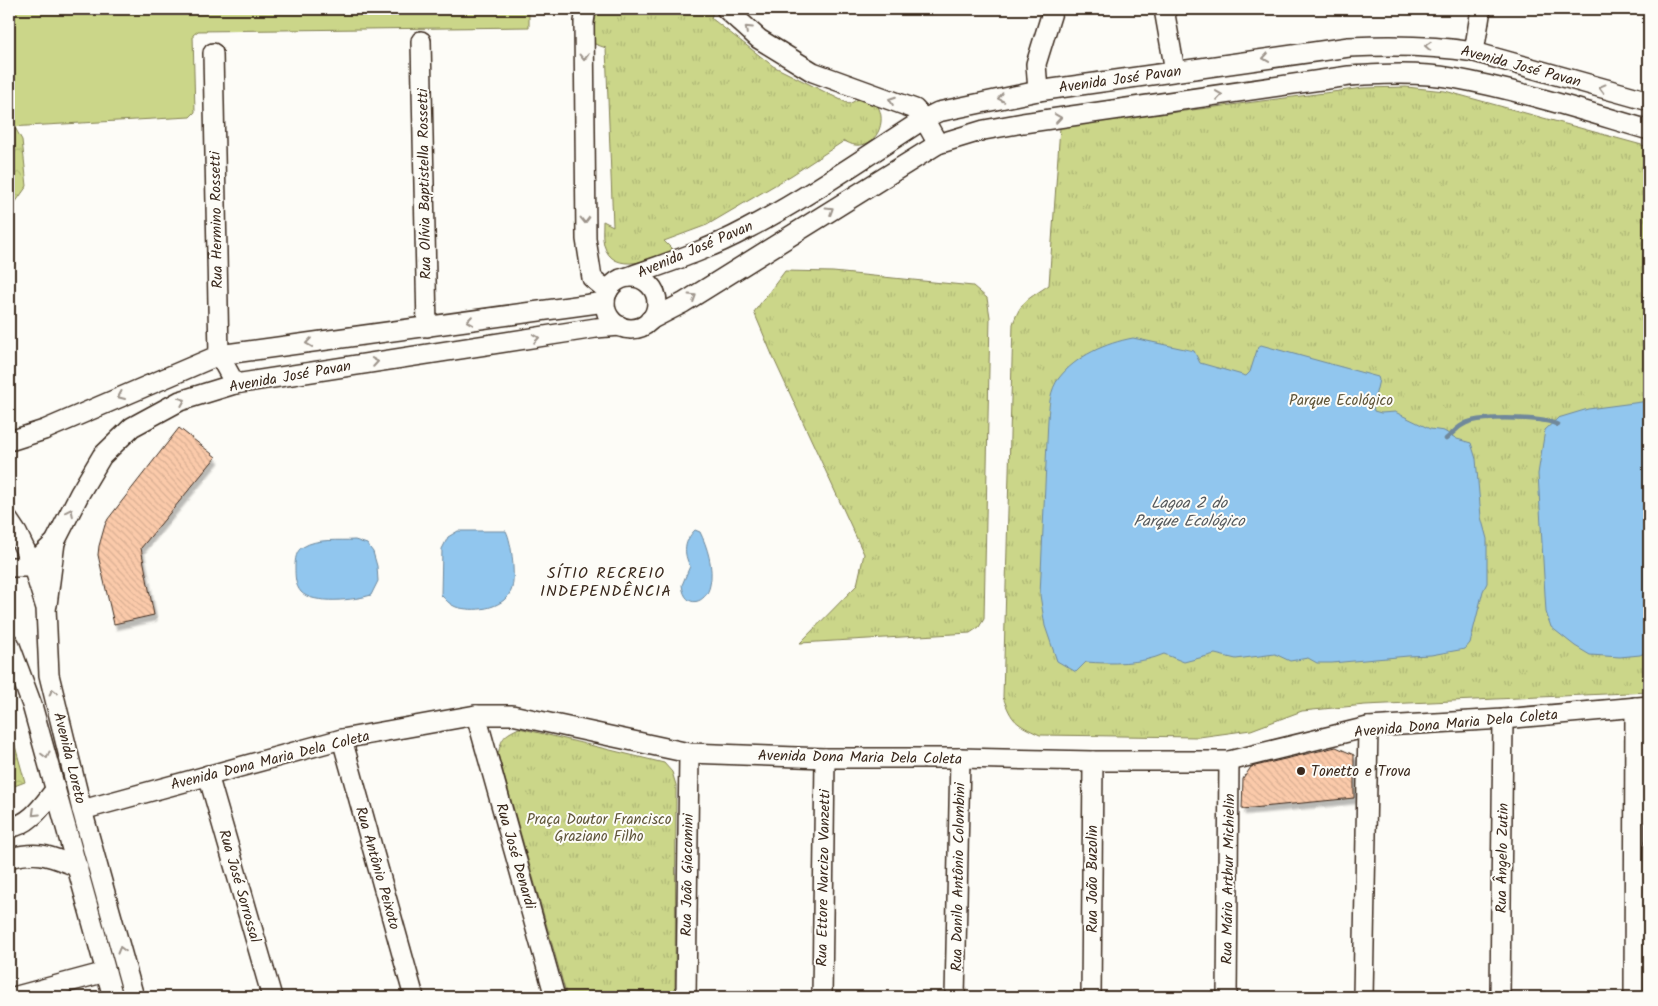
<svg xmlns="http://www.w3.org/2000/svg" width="1658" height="1006" viewBox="0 0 1658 1006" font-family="Kalam,sans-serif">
  <defs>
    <pattern id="forest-crowns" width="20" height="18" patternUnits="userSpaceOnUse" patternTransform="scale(1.25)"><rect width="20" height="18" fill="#cbd689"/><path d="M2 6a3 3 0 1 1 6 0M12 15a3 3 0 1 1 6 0" fill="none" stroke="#afb876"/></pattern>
    <pattern id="park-tufts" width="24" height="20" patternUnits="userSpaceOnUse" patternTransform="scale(1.25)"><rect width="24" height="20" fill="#cbd689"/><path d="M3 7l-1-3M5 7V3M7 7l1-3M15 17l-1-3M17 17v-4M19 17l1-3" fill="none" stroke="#afb876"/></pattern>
    <pattern id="building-back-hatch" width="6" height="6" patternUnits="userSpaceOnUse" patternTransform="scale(1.25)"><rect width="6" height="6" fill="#fbcaaa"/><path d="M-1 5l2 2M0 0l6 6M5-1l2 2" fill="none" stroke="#d8ae92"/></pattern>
    <filter id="shadow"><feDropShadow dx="3" dy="5.5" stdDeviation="1" flood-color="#0004"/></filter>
  </defs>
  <rect width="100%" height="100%" fill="#fdfcf7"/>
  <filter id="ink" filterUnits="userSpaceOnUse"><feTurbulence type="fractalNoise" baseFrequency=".02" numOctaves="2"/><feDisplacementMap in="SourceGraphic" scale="10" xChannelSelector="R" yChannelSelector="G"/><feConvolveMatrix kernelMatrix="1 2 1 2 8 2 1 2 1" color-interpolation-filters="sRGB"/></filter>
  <g filter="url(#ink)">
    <!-- grass -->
    <polygon fill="#cbd689" stroke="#838054" points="9,9 529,9 529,27 198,31 193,35 195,112 190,117 9,127"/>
    <!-- forest -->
    <g fill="url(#forest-crowns)" stroke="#838054">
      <polygon points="9,117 22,140 27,186 15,203 9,207"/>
      <polygon points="9,724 25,782 9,788"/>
    </g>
    <!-- park -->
    <g fill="url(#park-tufts)" stroke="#838054">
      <path d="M597,9H714L711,18L773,66L849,104L864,96C869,98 874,101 877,105C888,121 876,148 855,145C852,145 847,142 844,141L792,175L707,225L664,241L675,252C654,258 613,277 604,245C602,237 603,229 603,221L613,226L606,48L592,43Z"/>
      <path d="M1406,87L1445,91L1649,147V692L1365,705L1302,711L1251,730L1199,737L1040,735C1016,724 1012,722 1003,697L1013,324C1021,300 1029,299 1049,285L1060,127L1363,88Z"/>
      <polygon points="785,271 833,272 973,286 987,298 990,317 984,619 979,627 970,633 800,643 857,585 864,554 773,357 754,312"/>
      <path d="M519,728L664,763L672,772L676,785L675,997H567L498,754C502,737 504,735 519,728Z"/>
    </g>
    <!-- water -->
    <g fill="#91c6ee" stroke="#6f889b">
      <path d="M1133,338L1194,351L1200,363L1246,376L1250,372L1258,347L1261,345L1378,377L1379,380L1373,405L1374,411L1381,413L1395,412L1430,429L1444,431L1457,439L1471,443L1476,459L1481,517L1487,539V583L1483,591L1470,643L1465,649L1431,655L1408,656L1332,663H1317L1308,658L1290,661L1275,654L1236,659L1215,654L1184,662L1164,654C1141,664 1111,664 1086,662L1076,672L1057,661L1045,626L1040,595L1048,419C1049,406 1050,389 1059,378C1076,356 1106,343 1133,338Z"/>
      <polygon points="1649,401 1649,651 1640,655 1620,657 1590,655 1575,646 1551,627 1546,612 1538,474 1545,430 1558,418 1588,409"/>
      <path d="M695,530L700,532C707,546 714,568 710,585C707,603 685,611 682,585L690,566C683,553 684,541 695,530Z"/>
      <path d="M458,531H506C512,542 516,580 511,591C502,610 473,612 456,607C450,605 445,599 441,595L442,549L448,537Z"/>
      <path d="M355,540L367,544L373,552L377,566L378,581L371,595C356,600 313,605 301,592C295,585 295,576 295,567C295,560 296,550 303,547C317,538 339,541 355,540Z"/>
    </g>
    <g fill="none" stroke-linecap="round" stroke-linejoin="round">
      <!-- stream -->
      <g stroke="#6f889b" stroke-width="4.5">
        <path d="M1446,439C1454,432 1461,423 1472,421C1489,417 1544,417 1558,425"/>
        <polyline points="9,735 11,735"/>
      </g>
    </g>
    <!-- building -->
    <g fill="url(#building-back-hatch)" stroke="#3b2a1e" filter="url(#shadow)">
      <polygon points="179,428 216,457 141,548 154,615 114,624 98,555 99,546 105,525 108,519"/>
      <polygon points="1336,747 1354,755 1354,798 1242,809 1243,779 1251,767"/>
    </g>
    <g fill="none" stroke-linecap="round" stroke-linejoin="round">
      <!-- minor casing -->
      <g stroke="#3b2a1e" stroke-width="22">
        <g id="minor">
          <polyline points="586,9 584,22 586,239 592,278 608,291"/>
          <polyline points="726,9 759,39 813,72 915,109 924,119 938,144"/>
          <polyline points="1164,9 1175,71"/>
          <polyline points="421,41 427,327"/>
          <polyline points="1474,52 1481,9"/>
          <polyline points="213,53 219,355 235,384"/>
          <polyline points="1038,91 1036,64 1053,9"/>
          <path d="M628,277C667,263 708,250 745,230C807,198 865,157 924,119L938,112L1038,91L1349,47C1391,45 1432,45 1474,52L1649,101"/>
          <circle cx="631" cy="303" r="26"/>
          <path d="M650,320L683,303L938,144L984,130L1023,123L1349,76C1383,74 1419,72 1453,78C1519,90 1584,111 1649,130"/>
          <polyline points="9,440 13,440 44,430 219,355 605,302"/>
          <polyline points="9,521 17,533 32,564 46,608 49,675 82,810 134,997"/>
          <polyline points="9,567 26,567 32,564 55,542 80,493 102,456 132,427 180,401 235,384 596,328 620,326"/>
          <polyline points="47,605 55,542"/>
          <polyline points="9,643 32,705 113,997"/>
          <polyline points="476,715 555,997"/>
          <polyline points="342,739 414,997"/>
          <polyline points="208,775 272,997"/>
          <polyline points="82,810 342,739 476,715 512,715 689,753 825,758 960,758 1093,761 1229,761 1368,727 1503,719 1649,706"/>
          <path d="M9,828C31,824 42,806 55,790"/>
          <path d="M9,858C40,850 49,856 78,867"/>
          <polyline points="13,997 106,972"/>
          <polyline points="686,997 689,753"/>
          <polyline points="822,997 825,758"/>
          <polyline points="955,997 960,758"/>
          <polyline points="1091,997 1093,761"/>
          <polyline points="1227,997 1229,761"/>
          <polyline points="1363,997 1368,727"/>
          <polyline points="1500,997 1503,719"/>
          <polyline points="1634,997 1635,707"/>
        </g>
      </g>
      <!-- minor -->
      <use href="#minor" stroke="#fdfcf7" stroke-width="19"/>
    </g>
    <!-- one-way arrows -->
    <defs><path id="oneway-chevron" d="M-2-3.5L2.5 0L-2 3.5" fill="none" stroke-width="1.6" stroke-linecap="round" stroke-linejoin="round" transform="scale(1.25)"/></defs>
    <g stroke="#9c938a">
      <use href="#oneway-chevron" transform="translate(748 29) rotate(-137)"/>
      <use href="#oneway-chevron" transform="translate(1428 46) rotate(-177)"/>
      <use href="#oneway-chevron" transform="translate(584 57) rotate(89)"/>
      <use href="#oneway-chevron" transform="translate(1266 58) rotate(172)"/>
      <use href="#oneway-chevron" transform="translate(1602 88) rotate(-165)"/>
      <use href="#oneway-chevron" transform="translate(1219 95) rotate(-8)"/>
      <use href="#oneway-chevron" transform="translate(1001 98) rotate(169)"/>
      <use href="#oneway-chevron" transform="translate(892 100) rotate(-160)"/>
      <use href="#oneway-chevron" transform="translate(1058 118) rotate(-8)"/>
      <use href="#oneway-chevron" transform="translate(830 210) rotate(-32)"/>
      <use href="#oneway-chevron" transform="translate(585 220) rotate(89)"/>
      <use href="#oneway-chevron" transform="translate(693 297) rotate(-32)"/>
      <use href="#oneway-chevron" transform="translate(470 321) rotate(172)"/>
      <use href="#oneway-chevron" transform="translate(536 338) rotate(-9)"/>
      <use href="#oneway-chevron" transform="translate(309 343) rotate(172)"/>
      <use href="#oneway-chevron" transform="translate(375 362) rotate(-9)"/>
      <use href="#oneway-chevron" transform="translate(121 396) rotate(156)"/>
      <use href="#oneway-chevron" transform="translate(182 401) rotate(-22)"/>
      <use href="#oneway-chevron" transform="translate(70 512) rotate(-64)"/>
      <use href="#oneway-chevron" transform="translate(53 692) rotate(-104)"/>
      <use href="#oneway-chevron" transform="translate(46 755) rotate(75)"/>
      <use href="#oneway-chevron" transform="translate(35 813) rotate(136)"/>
      <use href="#oneway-chevron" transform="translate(121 950) rotate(-106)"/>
    </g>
  </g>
  <!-- markers -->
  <circle fill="#3b2a1e" stroke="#fdfcf7" stroke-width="2" cx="1301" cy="771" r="5"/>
  <g text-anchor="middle" stroke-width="4" stroke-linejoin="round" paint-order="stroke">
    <!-- street labels -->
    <g font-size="15" fill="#3b2a1e" stroke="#fdfcf7">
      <text transform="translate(1521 66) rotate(15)" y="5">Avenida José Pavan</text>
      <text transform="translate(1120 79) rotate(-8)" y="5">Avenida José Pavan</text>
      <text transform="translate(424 184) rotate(-91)" y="5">Rua Olívia Baptistella Rossetti</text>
      <text transform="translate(216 220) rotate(-91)" y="5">Rua Hermino Rossetti</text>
      <text transform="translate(695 249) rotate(-23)" y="5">Avenida José Pavan</text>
      <text transform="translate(290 376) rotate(-10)" y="5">Avenida José Pavan</text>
      <text transform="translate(1456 723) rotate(-5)" y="5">Avenida Dona Maria Dela Coleta</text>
      <text transform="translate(860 757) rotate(1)" y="5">Avenida Dona Maria Dela Coleta</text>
      <text transform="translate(70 758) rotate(76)" y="5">Avenida Loreto</text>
      <text transform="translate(270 760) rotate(-14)" y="5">Avenida Dona Maria Dela Coleta</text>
      <text transform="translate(516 856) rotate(74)" y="5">Rua José Denardi</text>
      <text transform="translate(1502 858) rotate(-89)" y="5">Rua Ângelo Zutin</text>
      <text transform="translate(378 868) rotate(74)" y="5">Rua Antônio Peixoto</text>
      <text transform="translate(687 875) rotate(-89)" y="5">Rua João Giacomini</text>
      <text transform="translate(958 877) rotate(-89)" y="5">Rua Danilo Antônio Colombini</text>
      <text transform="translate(823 878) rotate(-89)" y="5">Rua Ettore Narcizo Vanzetti</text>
      <text transform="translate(1092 879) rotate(-90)" y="5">Rua João Buzolin</text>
      <text transform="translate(1228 879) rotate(-89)" y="5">Rua Mário Arthur Michielin</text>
      <text transform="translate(240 886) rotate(74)" y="5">Rua José Sorrossal</text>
    </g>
    <!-- park labels -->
    <g font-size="15" fill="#5f5539" stroke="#fdfcf7">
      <text x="1341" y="405">Parque Ecológico</text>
      <text x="599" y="824">Praça Doutor Francisco<tspan x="599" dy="17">Graziano Filho</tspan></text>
    </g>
    <!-- poi labels -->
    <g font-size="15" fill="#3b2a1e" stroke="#fdfcf7" text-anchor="start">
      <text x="1311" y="776">Tonetto e Trova</text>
    </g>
    <!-- water labels -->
    <g font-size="16" font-style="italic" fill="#55595c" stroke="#fdfcf7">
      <text x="1189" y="508">Lagoa 2 do<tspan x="1189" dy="18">Parque Ecológico</tspan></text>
    </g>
    <!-- neighbourhood labels -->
    <g font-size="16" letter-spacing="1" fill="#3b2a1e" stroke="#fdfcf7">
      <text x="606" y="578">SÍTIO RECREIO<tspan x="606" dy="18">INDEPENDÊNCIA</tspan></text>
    </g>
  </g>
  <!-- margin -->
  <rect width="1658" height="1006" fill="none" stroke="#fdfcf7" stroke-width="30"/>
  <rect x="15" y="15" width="1628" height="976" fill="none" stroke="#3b2a1e" stroke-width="2" filter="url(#ink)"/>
</svg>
